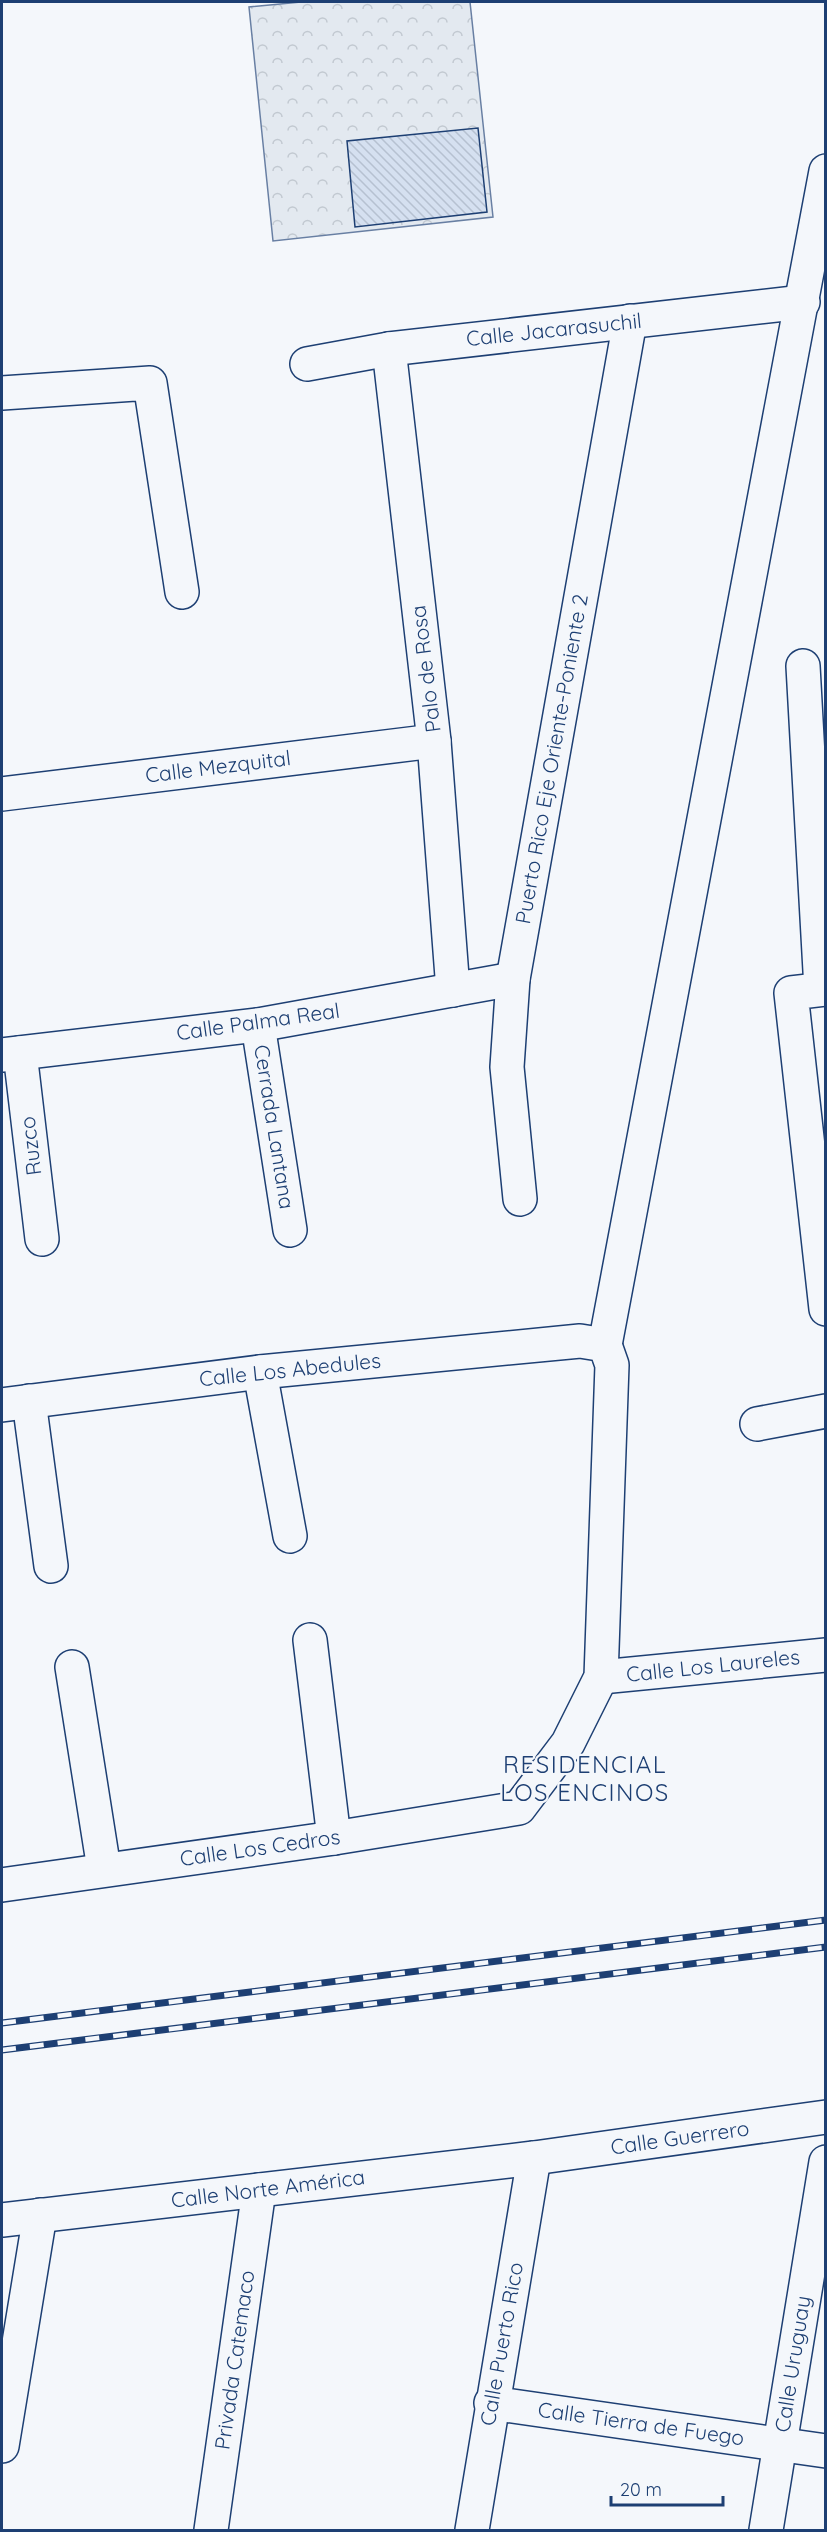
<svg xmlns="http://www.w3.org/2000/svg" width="827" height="2532" viewBox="0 0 827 2532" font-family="Quicksand,sans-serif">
  <defs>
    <pattern id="forest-crowns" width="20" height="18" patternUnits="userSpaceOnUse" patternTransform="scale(1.5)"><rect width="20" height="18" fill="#e3e9f0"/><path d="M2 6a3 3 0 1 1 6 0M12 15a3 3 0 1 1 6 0" fill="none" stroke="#c2c9d1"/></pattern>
    <pattern id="building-back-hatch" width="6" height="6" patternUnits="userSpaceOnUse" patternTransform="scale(1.5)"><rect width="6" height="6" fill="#d5e0f0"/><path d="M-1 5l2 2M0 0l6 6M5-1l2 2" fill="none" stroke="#b6c1d1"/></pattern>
  </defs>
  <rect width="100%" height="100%" fill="#f4f7fb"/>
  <!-- forest -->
  <polygon fill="url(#forest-crowns)" stroke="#687fa3" stroke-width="1.5" points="301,2 470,2 493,217 273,241 249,7"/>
  <!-- building -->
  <polygon fill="url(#building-back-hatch)" stroke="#1d3f73" stroke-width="1.5" points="478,128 487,212 355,227 347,141"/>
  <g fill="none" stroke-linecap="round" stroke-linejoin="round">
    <!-- minor casing -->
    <g stroke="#1d3f73" stroke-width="36">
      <g id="minor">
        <polyline points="389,349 434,741 453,990"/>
        <polyline points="307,364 389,349 803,302"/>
        <polyline points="2,393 150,383 182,592"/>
        <polyline points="803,666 821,989"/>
        <polyline points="2,794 434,741"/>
        <polyline points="826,989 791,993 826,1309"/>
        <polyline points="258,1025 290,1230"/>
        <polyline points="20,1053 42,1239"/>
        <polyline points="2,1055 258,1025 513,979"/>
        <polyline points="520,1199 507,1067 513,979 630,321"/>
        <polyline points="605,1345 826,171"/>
        <polyline points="260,1372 290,1536"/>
        <polyline points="29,1401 51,1566"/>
        <polyline points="2,1405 260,1372 580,1341 605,1345 612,1365 601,1677 568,1743 519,1808 334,1838 2,1885"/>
        <polyline points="757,1424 826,1411"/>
        <polyline points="310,1640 334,1838"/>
        <polyline points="72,1667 104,1869"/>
        <polyline points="601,1677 826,1655"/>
        <polyline points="2,2220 534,2158 826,2117"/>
        <polyline points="491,2403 826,2451"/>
        <polyline points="2,2446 40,2215"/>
        <polyline points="211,2530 259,2190"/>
        <polyline points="472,2530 534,2158"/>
        <polyline points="766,2530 826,2162"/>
      </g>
    </g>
    <!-- minor -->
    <use href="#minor" stroke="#f4f7fb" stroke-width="33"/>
    <!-- rail casing -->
    <g stroke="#1d3f73" stroke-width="7">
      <g id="rail">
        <polyline points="2,2023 826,1920"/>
        <polyline points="2,2050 826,1947"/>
      </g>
    </g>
    <!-- rail -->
    <use href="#rail" stroke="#f4f7fb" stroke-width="4.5" stroke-dasharray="14" stroke-linecap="butt"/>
  </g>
  <g text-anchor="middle" stroke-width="4.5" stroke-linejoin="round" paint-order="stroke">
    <!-- street labels -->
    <g font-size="21" fill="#1d3f73" stroke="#f4f7fb">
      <text transform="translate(554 330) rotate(-6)" y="7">Calle Jacarasuchil</text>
      <text transform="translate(426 669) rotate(-97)" y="7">Palo de Rosa</text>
      <text transform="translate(552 759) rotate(-80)" y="7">Puerto Rico Eje Oriente-Poniente 2</text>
      <text transform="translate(218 767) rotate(-7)" y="7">Calle Mezquital</text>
      <text transform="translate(258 1022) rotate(-8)" y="7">Calle Palma Real</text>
      <text transform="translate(274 1127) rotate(81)" y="7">Cerrada Lantana</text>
      <text transform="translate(31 1146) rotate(-97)" y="7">Ruzco</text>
      <text transform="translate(290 1370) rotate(-6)" y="7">Calle Los Abedules</text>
      <text transform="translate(713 1666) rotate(-6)" y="7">Calle Los Laureles</text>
      <text transform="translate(260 1848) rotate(-8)" y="7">Calle Los Cedros</text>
      <text transform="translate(680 2138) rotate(-8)" y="7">Calle Guerrero</text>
      <text transform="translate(268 2189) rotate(-7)" y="7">Calle Norte América</text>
      <text transform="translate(502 2344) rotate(-80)" y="7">Calle Puerto Rico</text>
      <text transform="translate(235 2360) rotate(-82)" y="7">Privada Catemaco</text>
      <text transform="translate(793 2364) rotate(-81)" y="7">Calle Uruguay</text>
      <text transform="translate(641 2424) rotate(8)" y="7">Calle Tierra de Fuego</text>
    </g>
    <!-- quarter labels -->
    <g font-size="24" letter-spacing="1.5" fill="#1d3f73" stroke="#f4f7fb">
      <text x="585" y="1773">RESIDENCIAL<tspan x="585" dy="28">LOS ENCINOS</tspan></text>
    </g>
  </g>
  <!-- border -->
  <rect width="827" height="2532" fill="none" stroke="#1d3f73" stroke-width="6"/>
  <!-- scale -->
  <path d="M611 2496v9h112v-9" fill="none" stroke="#1d3f73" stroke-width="3"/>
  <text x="620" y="2496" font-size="18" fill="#1d3f73" stroke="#f4f7fb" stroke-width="4.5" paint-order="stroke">20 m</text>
</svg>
